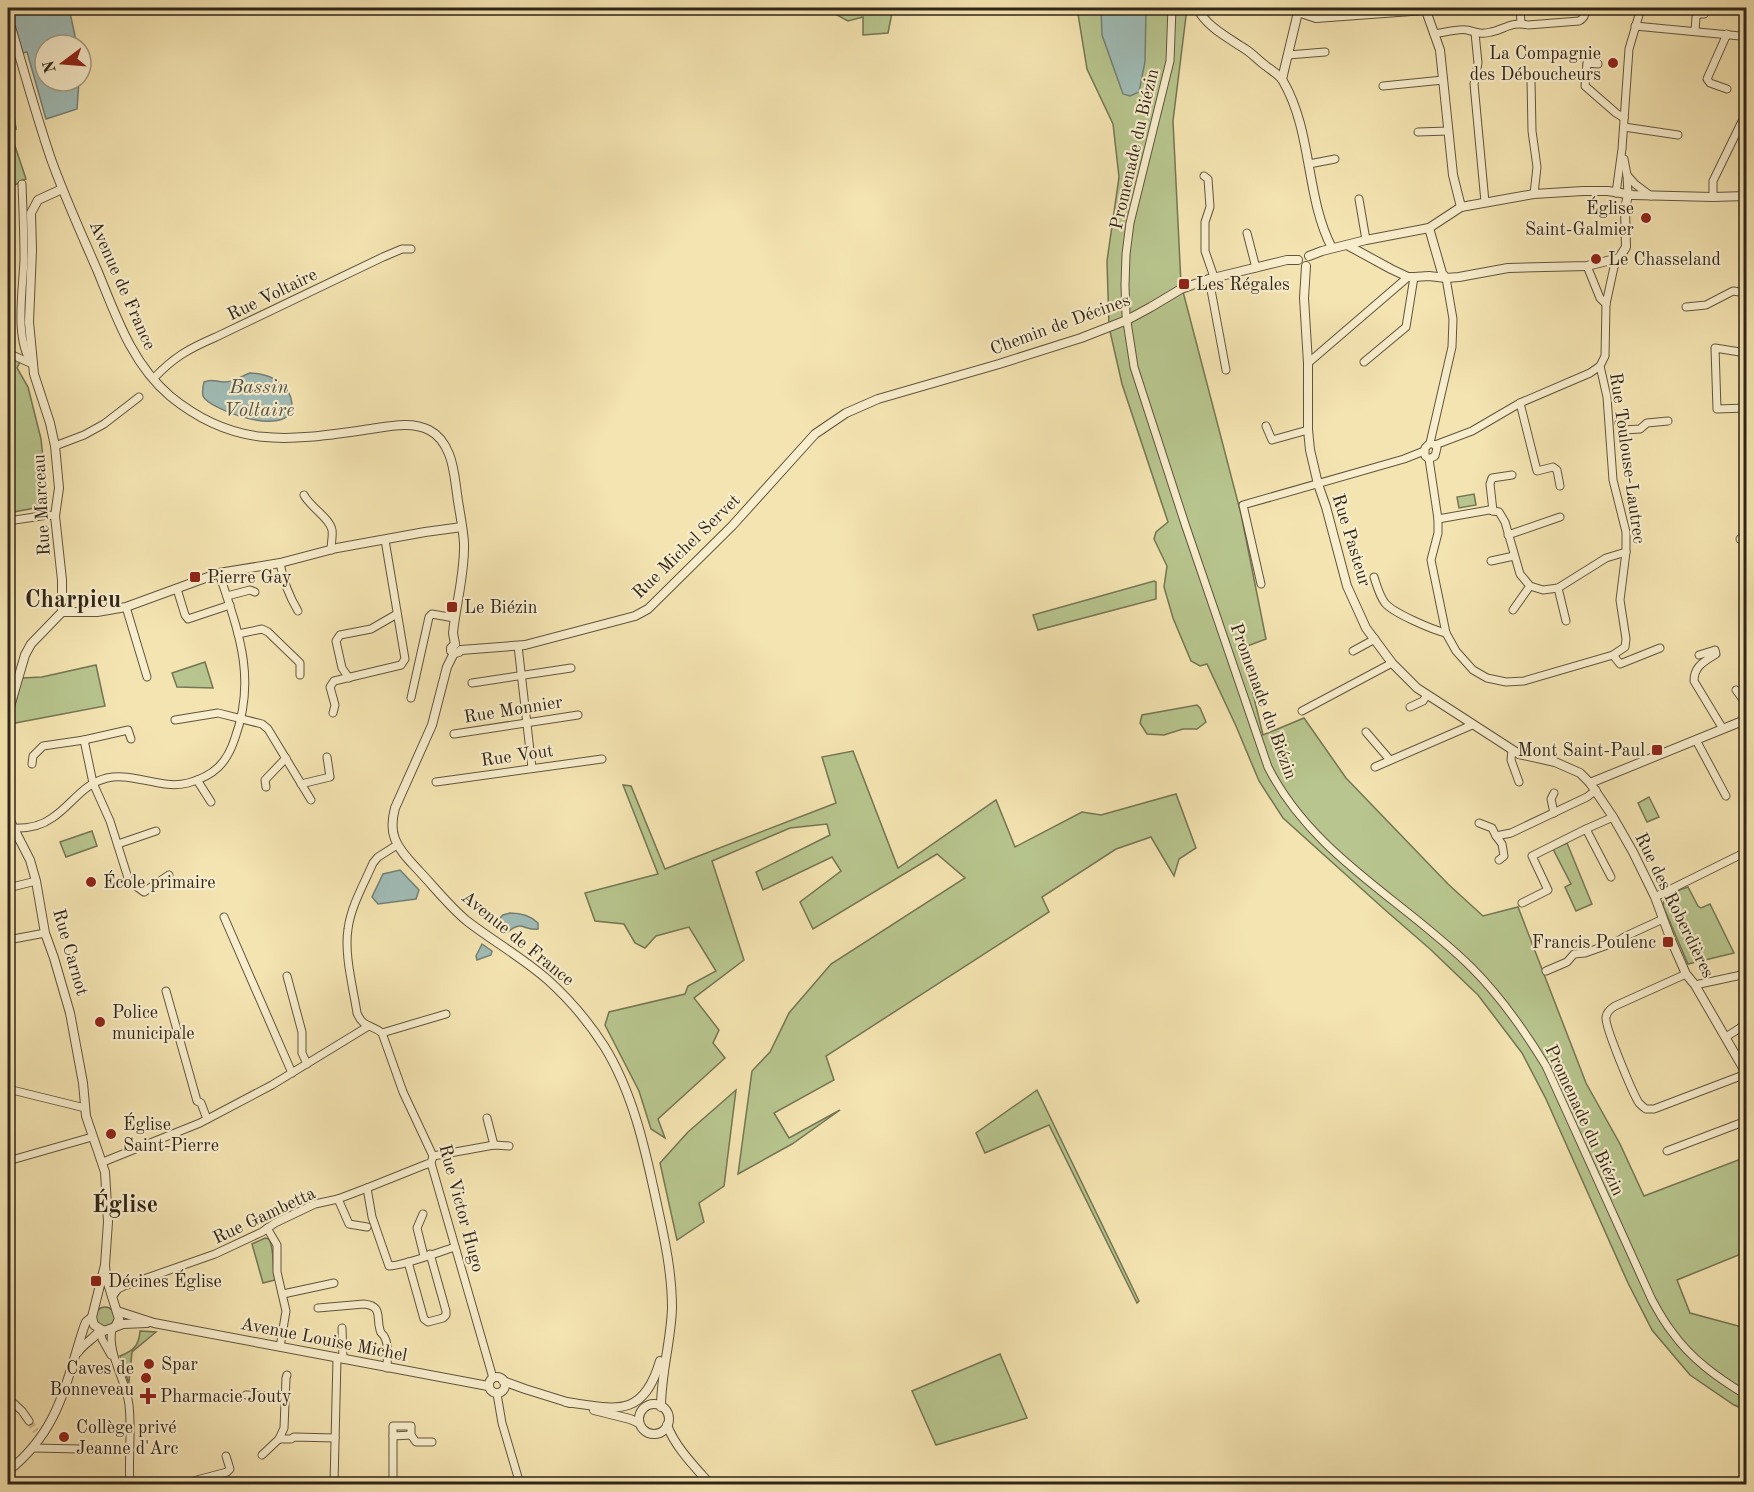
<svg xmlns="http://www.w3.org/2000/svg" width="1754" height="1492" viewBox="0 0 1754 1492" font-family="'Old Standard TT',serif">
  <rect width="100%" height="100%" fill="#f4e4b1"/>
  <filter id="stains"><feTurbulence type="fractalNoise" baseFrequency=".00333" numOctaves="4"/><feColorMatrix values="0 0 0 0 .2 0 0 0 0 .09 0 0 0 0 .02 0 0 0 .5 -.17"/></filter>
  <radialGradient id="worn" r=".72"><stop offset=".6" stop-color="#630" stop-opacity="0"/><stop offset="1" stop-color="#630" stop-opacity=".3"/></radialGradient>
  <!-- green -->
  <g fill="#b8c58e" stroke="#747554" stroke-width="1.5">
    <polygon points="832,8 893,8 888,33 863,35 863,17 848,21 835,14"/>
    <polygon points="1077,8 1187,8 1173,121 1181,284 1241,514 1266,639 1242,648 1263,735 1304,718 1346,778 1448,884 1483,916 1518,907 1586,1083 1620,1144 1644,1196 1746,1157 1746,1252 1677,1280 1690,1313 1746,1328 1746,1410 1734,1405 1690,1375 1652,1330 1628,1283 1546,1099 1522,1053 1478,995 1430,949 1384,909 1283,818 1259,781 1236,726 1207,664 1200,666 1191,661 1173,618 1164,587 1167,566 1154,539 1156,532 1168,522 1122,384 1109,327 1107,261 1119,177 1113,124 1087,69"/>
    <path d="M8,80L16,129L10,131L26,179C18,181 15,187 8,188Z"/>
    <polygon points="8,355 20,362 17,368 28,387 41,439 46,488 43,498 35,508 8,513"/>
    <polygon points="1474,494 1476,505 1459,508 1457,497"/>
    <polygon points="1154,581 1156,582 1156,599 1038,630 1033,615"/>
    <polygon points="205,662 213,688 177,687 172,673"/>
    <polygon points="96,665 105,706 10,724 22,678 42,677"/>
    <polygon points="1197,705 1200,708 1206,722 1197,729 1183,729 1164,735 1147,734 1140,723 1142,715"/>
    <polygon points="853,751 898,868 996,800 1015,847 1082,812 1101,815 1176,794 1196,848 1179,859 1174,876 1151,837 1116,849 1042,897 1049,912 826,1056 834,1080 774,1113 789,1138 840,1110 792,1144 738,1174 752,1071 770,1052 789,1013 831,964 965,878 937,854 813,929 800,902 841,871 832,857 763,890 756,872 830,835 827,824 790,828 712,861 744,960 694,998 719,1030 713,1043 725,1058 658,1119 665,1138 651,1129 639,1091 605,1025 609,1012 685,994 688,986 716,971 689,927 656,936 645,948 635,943 624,924 595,921 585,893 658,874 623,785 631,786 665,869 836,803 822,757"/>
    <polygon points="1649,797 1659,817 1647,822 1638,803"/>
    <polygon points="92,831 97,846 66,857 60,842"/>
    <polygon points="1567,843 1592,904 1576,911 1565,887 1571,884 1553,849"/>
    <path d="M1688,887L1698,906L1701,908L1710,904L1734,953L1688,964L1663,906C1663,894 1678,891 1688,887Z"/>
    <polygon points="736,1090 724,1186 699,1203 704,1222 677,1240 660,1163 688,1132"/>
    <polygon points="1037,1090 1139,1301 1137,1303 1049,1125 985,1153 976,1133"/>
    <path d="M265,1238L269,1239C275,1251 272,1267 275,1280L263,1283L252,1244Z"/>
    <circle cx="105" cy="1317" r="10"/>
    <path d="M140,1331L156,1332L132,1352L129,1382L128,1381L120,1356C133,1351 139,1346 140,1331Z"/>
    <polygon points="1000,1354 1027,1418 936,1445 912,1391"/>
  </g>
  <!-- water -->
  <g fill="#a0bcb6" stroke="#738077" stroke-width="1.5">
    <polygon points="9,8 69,8 77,45 45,45 45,81 79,81 77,109 46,119 27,52 23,53"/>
    <polygon points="1101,8 1146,8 1145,62 1139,92 1130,96 1123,94 1102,35"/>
    <polygon points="8,80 16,129 10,131 8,122"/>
    <path d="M250,373C265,374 276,377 287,390C290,394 292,401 292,407C288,439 208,409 203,396C202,391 203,386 204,382C212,378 216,382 225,382C233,382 242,376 250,373Z"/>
    <polygon points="400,870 419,890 416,899 378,904 372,897 383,874"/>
    <path d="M510,913C521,913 530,915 538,923V929C521,931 524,918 505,934L493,925L503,915Z"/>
    <polygon points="482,944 492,951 491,955 477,960 476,956"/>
  </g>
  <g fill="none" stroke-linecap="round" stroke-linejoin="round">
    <!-- minor-tunnel -->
    <polyline stroke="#cdbe93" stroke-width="7" stroke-dasharray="7 3.5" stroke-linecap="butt" points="29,1421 36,1431"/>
    <!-- minor casing -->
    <g stroke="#60553f" stroke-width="9">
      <g id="minor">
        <path d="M1172,8L1170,61L1130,223L1126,254L1125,285L1126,315L1134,367L1185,524L1268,767C1312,855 1405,901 1472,968C1501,997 1524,1030 1546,1066L1652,1300C1658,1311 1664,1322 1672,1332C1691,1359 1718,1378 1746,1395"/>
        <polyline points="1520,8 1521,23"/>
        <polyline points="1635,26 1740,36 1746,33"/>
        <polyline points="1695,31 1696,17 1699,14 1704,14"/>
        <polyline points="1475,33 1478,63 1474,84 1485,202"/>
        <path d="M1434,34C1442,33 1460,28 1467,30C1477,32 1480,35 1491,32C1505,29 1512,21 1528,25L1579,21C1585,18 1585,14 1586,8"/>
        <polyline points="1288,55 1325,52"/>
        <polyline points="1598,64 1587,63 1585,86 1616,113 1624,118"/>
        <polyline points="1531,80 1532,131 1537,167 1534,194"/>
        <polyline points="1383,86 1443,80"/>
        <polyline points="1727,89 1710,83 1707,79 1727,34"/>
        <polyline points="1624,127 1678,135"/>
        <polyline points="1418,132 1448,131"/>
        <polyline points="1624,159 1627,175 1628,195"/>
        <polyline points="1309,164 1335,159"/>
        <polyline points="1627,175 1635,184 1651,196"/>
        <polyline points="1204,176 1208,179 1210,207 1205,222 1205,251 1214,277"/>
        <path d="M22,184C23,209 24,234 24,259C23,290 14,339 32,364"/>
        <polyline points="1616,193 1622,149 1629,49 1641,8"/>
        <polyline points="1713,197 1713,181 1746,113"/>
        <polyline points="1359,199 1366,240"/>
        <polyline points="1247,233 1256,268"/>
        <polyline points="1587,266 1600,298 1606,304"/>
        <polyline points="1209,279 1226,370"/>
        <polyline points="1686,307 1706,305 1733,291 1746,293"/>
        <polyline points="8,353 30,363"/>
        <polyline points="1746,353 1715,348 1717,409 1746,408"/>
        <polyline points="1364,362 1406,327 1414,277"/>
        <polyline points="1308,363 1408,277"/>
        <polyline points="1600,366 1607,397 1613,480 1626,532 1626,552 1620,600 1626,639 1625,647 1613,655"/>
        <path d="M153,379C174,357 188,349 216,337L383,257L402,249H411"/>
        <polyline points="1520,403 1537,471 1553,467 1557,470 1560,486"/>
        <polyline points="1619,423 1624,430 1640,429 1647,423 1668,421"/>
        <polyline points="1266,426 1272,440 1308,430"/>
        <polyline points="1430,443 1435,445 1437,448 1435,456 1429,459 1425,456 1425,448 1430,443 1452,347 1453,319 1446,278"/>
        <polyline points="1435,445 1472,431 1520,403 1590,373 1600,366 1605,356 1606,304 1614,267 1619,258"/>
        <polyline points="55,446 84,435 104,424 139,397"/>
        <polyline points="1429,459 1438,519 1438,533 1431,560 1446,633 1456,651 1473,670 1487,678 1506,682 1524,681 1613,655 1620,664 1660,648"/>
        <path d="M304,495C310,507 330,518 332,530C333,536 331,543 331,550"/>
        <polyline points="1493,511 1490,484 1492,478 1512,475"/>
        <polyline points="1438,519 1489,510 1499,512 1505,522 1520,574 1530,586 1543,590 1558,588 1606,558 1626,552"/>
        <polyline points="8,521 48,515 55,516"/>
        <polyline points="1508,535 1560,517"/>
        <polyline points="1740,539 1746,539"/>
        <polyline points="1491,561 1514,556"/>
        <path d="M280,563C283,580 289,596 298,611"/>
        <path d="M1374,577C1377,586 1379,595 1385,603C1393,613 1433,630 1446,633"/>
        <polyline points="1261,584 1243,505 1404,459 1424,451"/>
        <polyline points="1558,588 1566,621"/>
        <polyline points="177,589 185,615 188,619 230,605"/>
        <polyline points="227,596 250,590 255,592"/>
        <polyline points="126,607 147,677"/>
        <polyline points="1513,610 1530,586"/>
        <polyline points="238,634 262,629 268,632 300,663 300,675"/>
        <polyline points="518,646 532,768"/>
        <polyline points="1353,651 1375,639"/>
        <path d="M1699,655L1715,650L1716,654C1704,662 1694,666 1694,681L1723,729"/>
        <polyline points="349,678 342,668 336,641 340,635 371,629 397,614"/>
        <polyline points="472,683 571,668"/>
        <polyline points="1736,690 1746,704"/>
        <polyline points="411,698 429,617 432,614 454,618"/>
        <polyline points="1410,707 1423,701 1427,695"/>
        <polyline points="1302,711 1392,663"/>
        <polyline points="333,713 335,705 330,687 334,681 401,665 405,659 385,540"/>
        <polyline points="175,720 218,713 262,724 268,729 311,800"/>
        <polyline points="1366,732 1390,760"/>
        <polyline points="454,734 578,715"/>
        <polyline points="84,740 128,730 131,739"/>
        <polyline points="1696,740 1726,796"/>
        <polyline points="1512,750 1511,760 1519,782"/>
        <polyline points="32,764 33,756 43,746 84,740 93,783 110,821 129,881 144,892 169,875"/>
        <polyline points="1375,767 1472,725"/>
        <polyline points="197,780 211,802"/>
        <polyline points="436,782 602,759"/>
        <polyline points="301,784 330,777 327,757"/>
        <polyline points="266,787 265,780 286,758"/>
        <polyline points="1554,793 1551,799 1554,813"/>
        <polyline points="1479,823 1492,828 1496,836"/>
        <path d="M8,828C22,829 40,827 52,818C72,805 82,784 107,778C134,772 161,790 188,783C214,776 227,763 235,738C257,677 238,631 219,573"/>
        <polyline points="1586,829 1611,877"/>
        <polyline points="118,844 156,831"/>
        <path d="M397,845L378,857L373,863C364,884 351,906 348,929C344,954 353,987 357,1013C363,1028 371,1024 382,1033L403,1092L433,1156L431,1163L493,1378"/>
        <polyline points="1499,860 1504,856 1502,844 1496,836 1511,833 1587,797 1596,790"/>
        <polyline points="8,888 36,881"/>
        <polyline points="1655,897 1746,852"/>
        <polyline points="1522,903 1548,890 1532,856 1586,829 1613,817"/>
        <polyline points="224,917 292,1073"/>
        <polyline points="8,940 45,933"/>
        <polyline points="1546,971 1567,962 1574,954 1585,953 1616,942 1626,936 1663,919"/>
        <path d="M1686,974L1615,1006C1610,1009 1607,1012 1606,1017C1604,1025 1633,1094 1639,1103C1641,1105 1643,1107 1646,1109H1654L1746,1074"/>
        <polyline points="287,976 302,1032 302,1053 307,1064"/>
        <polyline points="1695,985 1746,974"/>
        <polyline points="166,991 197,1101 201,1103 207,1119"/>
        <polyline points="382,1033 446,1014"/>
        <polyline points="1726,1037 1746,1024"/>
        <polyline points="8,1089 85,1108"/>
        <polyline points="487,1118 494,1145"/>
        <polyline points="1667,1151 1746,1121"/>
        <polyline points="433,1156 494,1145 509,1146"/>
        <polyline points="8,1161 92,1137"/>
        <polyline points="103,1162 200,1123 272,1085 367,1027"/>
        <path d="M367,1188L372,1217L389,1266C403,1266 439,1252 455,1247"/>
        <polyline points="338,1199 349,1224 367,1227"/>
        <polyline points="423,1214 417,1228 424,1256"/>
        <polyline points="267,1228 277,1245 277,1272 286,1311 280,1347"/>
        <polyline points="8,1254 8,1241"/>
        <polyline points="408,1262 424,1319 428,1322 443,1318 446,1315 446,1311 430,1254"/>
        <polyline points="283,1294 334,1283"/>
        <polyline points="112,1297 118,1289 124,1286 215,1254 262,1232 275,1223 315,1204 338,1199 367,1188 427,1164 431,1163"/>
        <path d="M318,1308L364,1304C383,1306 376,1317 380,1330C381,1335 383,1333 385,1338C389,1345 387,1359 387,1368"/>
        <polyline points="342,1328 343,1359"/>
        <path d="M112,1329C107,1355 126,1379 129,1405C132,1432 128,1458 130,1484"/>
        <polyline points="100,1330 102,1339 111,1355"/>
        <polyline points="497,1394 502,1423 520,1484"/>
        <polyline points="246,1395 285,1396"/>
        <polyline points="8,1398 22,1411 29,1421"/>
        <polyline points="393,1436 411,1435"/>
        <polyline points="279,1439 291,1439 294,1437 335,1438"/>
        <polyline points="33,1448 130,1450"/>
        <polyline points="262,1455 279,1439 284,1428 286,1378 287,1375"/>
        <polyline points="182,1484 227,1472 230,1469 226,1456"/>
        <polyline points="334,1484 337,1358"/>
        <polyline points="390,1484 393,1479 393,1426 411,1426 411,1435 416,1442 432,1442"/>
      </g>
    </g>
    <!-- tertiary casing -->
    <g stroke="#60553f" stroke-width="10">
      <g id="tertiary">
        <path d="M1197,8C1207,27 1227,37 1245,49C1253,54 1259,61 1266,66C1272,71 1280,75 1283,81C1313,133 1305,196 1332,248"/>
        <polyline points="1425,8 1440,50 1453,175 1461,207"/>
        <polyline points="1298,12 1316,18 1425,10"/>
        <path d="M8,17C22,64 35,112 51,159C65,198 82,235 98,272C116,316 132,364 170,396C237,451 293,440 371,429C390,426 412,421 429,430C439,435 445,444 449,454C454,466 455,480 457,494C459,510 463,526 464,543C465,573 456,603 453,633L455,644"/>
        <polyline points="1282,79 1299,8"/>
        <polyline points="1429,228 1442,273 1446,278"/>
        <polyline points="1347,245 1391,269 1408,277 1414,277 1429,276 1446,278 1459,277 1508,268 1587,266 1619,258 1626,247 1625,208 1628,195"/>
        <polyline points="1309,256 1322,251 1366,240 1429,228 1461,207 1534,194 1583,191 1608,191 1633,195 1713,197 1746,196"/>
        <polyline points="1306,266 1304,298 1308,363 1308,430 1310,450 1318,484 1326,507 1347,586 1366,628 1392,663 1417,688 1519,754 1555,762 1580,773 1590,783 1613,817 1633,852 1655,897 1671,940 1686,974 1695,985 1746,1073"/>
        <polyline points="62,612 62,580 55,516 59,488 55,446 50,423 34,374 29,322 32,250 31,213 38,200 62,189"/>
        <polyline points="62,612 97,612 126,607 219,573 280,563 337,548 425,532 462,527"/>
        <polyline points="455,644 451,648 451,651 455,653 459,652 461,650 525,645 635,616 648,609 732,526 815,434 846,413 878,399 999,364 1081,338 1127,320 1151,307 1181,289 1209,279 1287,260 1298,260"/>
        <path d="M454,653L447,667L432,725L395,808C392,819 391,829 395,839C400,852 411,862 420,872C435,888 450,907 467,921C493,941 523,958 548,980C569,999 588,1021 604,1046C634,1094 646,1153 658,1209C665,1241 672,1274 672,1308C671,1341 661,1373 661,1407"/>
        <polyline points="8,713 25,655 31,644 62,612"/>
        <polyline points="1590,783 1740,722 1746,717"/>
        <polyline points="8,817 30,860 36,881 45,933 54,958 70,1013 83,1083 86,1116 105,1172 108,1222 105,1265 106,1277 119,1319 115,1327 104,1331 94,1325 92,1317 105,1265"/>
        <polyline points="117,1311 154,1323 488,1386"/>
        <polyline points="115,1327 123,1324 147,1323"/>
        <path d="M78,1352C84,1343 94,1339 100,1330"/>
        <circle cx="497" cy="1385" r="8"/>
        <polyline points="503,1381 525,1389 570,1403"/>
        <path d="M566,1402C616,1409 643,1419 660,1361"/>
        <circle cx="654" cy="1419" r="15"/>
        <polyline points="594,1410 630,1419 639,1423"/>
        <path d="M667,1425C675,1447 695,1467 710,1484"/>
        <path d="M8,1471C59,1431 65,1385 84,1327L86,1322L92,1317"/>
      </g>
    </g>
    <!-- minor -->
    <use href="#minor" stroke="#f8edcc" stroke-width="7"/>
    <!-- tertiary -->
    <use href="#tertiary" stroke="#f8edcc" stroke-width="8"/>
  </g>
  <!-- markers -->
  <g fill="#8f2418" stroke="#f8edcc" stroke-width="2">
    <circle cx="1613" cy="63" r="6"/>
    <circle cx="1646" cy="218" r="6"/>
    <circle cx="1596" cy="259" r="6"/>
    <rect x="1178" y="278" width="12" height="12" rx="3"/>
    <rect x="189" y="571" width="12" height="12" rx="3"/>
    <rect x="446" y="601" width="12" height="12" rx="3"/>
    <rect x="1651" y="744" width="12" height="12" rx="3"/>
    <circle cx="91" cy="882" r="6"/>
    <rect x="1662" y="936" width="12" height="12" rx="3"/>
    <circle cx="100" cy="1022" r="6"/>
    <circle cx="111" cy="1134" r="6"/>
    <rect x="90" y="1275" width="12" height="12" rx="3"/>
    <circle cx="149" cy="1364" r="6"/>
    <circle cx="146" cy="1378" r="6"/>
    <path d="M145 1387h6v6h6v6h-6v6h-6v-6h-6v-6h6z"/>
    <circle cx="64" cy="1437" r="6"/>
  </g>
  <g text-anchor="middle" stroke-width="4.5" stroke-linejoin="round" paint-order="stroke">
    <!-- poi labels -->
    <g font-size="18" fill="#2f2519" stroke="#f8edcc" text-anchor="start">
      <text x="1601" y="59" text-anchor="end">La Compagnie<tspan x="1601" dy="21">des Déboucheurs</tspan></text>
      <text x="1634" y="214" text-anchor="end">Église<tspan x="1634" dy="21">Saint-Galmier</tspan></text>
      <text x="1608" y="265">Le Chasseland</text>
      <text x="1196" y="290">Les Régales</text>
      <text x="207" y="583">Pierre Gay</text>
      <text x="464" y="613">Le Biézin</text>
      <text x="1645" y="756" text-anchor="end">Mont Saint-Paul</text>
      <text x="103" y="888">École primaire</text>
      <text x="1656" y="948" text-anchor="end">Francis Poulenc</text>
      <text x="112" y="1018">Police<tspan x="112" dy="21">municipale</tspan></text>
      <text x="123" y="1130">Église<tspan x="123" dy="21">Saint-Pierre</tspan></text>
      <text x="108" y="1287">Décines Église</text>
      <text x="161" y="1370">Spar</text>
      <text x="134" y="1374" text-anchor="end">Caves de<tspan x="134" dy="21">Bonneveau</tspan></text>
      <text x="160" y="1402">Pharmacie Jouty</text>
      <text x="76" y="1433">Collège privé<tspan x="76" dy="21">Jeanne d'Arc</tspan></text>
    </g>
    <!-- street labels -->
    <g font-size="18" fill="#2f2519" stroke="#f8edcc">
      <text transform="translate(1134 149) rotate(-77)" y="6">Promenade du Biézin</text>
      <text transform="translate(123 285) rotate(66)" y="6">Avenue de France</text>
      <text transform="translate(272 294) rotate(-26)" y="6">Rue Voltaire</text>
      <text transform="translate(1060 324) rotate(-20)" y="6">Chemin de Décines</text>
      <text transform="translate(1628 458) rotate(82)" y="6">Rue Toulouse-Lautrec</text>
      <text transform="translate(41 505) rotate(-93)" y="6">Rue Marceau</text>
      <text transform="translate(1352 540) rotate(73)" y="6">Rue Pasteur</text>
      <text transform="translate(686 546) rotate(-44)" y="6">Rue Michel Servet</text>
      <text transform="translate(1264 701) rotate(70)" y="6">Promenade du Biézin</text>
      <text transform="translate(513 709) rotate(-9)" y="6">Rue Monnier</text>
      <text transform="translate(517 755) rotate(-8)" y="6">Rue Vout</text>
      <text transform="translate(1675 905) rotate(64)" y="6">Rue des Roberdières</text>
      <text transform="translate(518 938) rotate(39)" y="6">Avenue de France</text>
      <text transform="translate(71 952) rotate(74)" y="6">Rue Carnot</text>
      <text transform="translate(1585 1120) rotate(65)" y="6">Promenade du Biézin</text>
      <text transform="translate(462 1208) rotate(75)" y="6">Rue Victor Hugo</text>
      <text transform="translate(264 1215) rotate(-25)" y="6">Rue Gambetta</text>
      <text transform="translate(324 1339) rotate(11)" y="6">Avenue Louise Michel</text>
    </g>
    <!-- water labels -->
    <g font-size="20" font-style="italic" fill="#515248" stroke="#f8edcc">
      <text x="259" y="393">Bassin<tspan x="259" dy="23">Voltaire</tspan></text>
    </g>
    <!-- district labels -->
    <g font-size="24" font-weight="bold" fill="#2f2519" stroke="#f8edcc">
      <text x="73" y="607">Charpieu</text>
      <text x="125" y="1212">Église</text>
    </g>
  </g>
  <!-- margin -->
  <rect width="1754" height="1492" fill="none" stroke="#f4e4b1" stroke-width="30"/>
  <rect x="9" y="9" width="1736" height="1474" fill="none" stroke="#2f2519" stroke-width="3"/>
  <rect x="15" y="15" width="1724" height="1462" fill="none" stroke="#2f2519" stroke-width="1.5"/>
  <!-- north arrow -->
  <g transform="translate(63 63) rotate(254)"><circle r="28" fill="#f8edcc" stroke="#a89d84" stroke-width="1.5"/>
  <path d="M0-4.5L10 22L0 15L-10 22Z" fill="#8f2418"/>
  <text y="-9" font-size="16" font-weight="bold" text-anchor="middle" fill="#2f2519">N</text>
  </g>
  <rect width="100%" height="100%" filter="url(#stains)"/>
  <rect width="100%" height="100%" fill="url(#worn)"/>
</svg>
